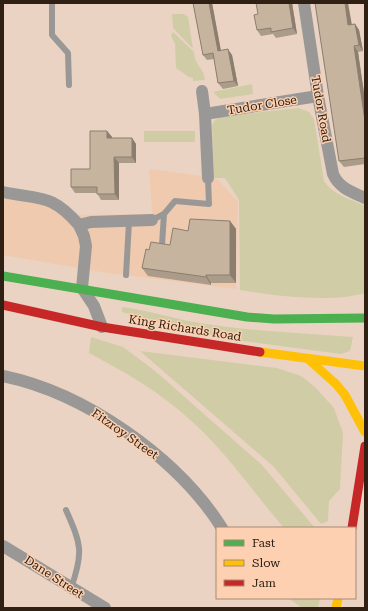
<svg xmlns="http://www.w3.org/2000/svg" width="368" height="611" viewBox="0 0 368 611" font-family="'Roboto Serif',serif">
  <rect width="100%" height="100%" fill="#ead3c2"/>
  <!-- built -->
  <polygon fill="#f0caae" points="149,169 202,176 218,180 238,202 236,289 101,272 3,255 3,192 15,195 70,215 152,214"/>
  <!-- green -->
  <g fill="#d0cda6">
    <polygon points="172,14 184,14 188,17 193,49 173,28"/>
    <path d="M173,32L194,52C195,67 203,66 205,80L193,81V78L189,77L176,68L175,44L171,36Z"/>
    <polygon points="252,84 253,94 220,99 213,92"/>
    <path d="M299,108L309,112L314,119L324,181C333,195 351,199 365,206V293C332,303 274,296 240,290L239,200L225,178H214L212,125L215,120L223,116Z"/>
    <rect x="144" y="131" width="51" height="11"/>
    <path d="M122,307C145,310 166,316 188,321C242,331 298,333 353,337L350,351L341,354L236,340L192,331L122,312Z"/>
    <path d="M91,337L123,347L154,370L262,465L315,528H284C252,491 225,450 188,418C158,391 125,372 89,353Z"/>
    <polygon points="140,351 277,368 301,376 315,387 334,408 343,433 340,489 329,501 328,521 321,524 274,467"/>
    <polygon points="288,598 320,598 318,608 302,608"/>
  </g>
  <g fill="none" stroke-linecap="round" stroke-linejoin="round">
    <!-- lane -->
    <g stroke="#9a9897" stroke-width="6">
      <polyline points="52,3 52,35 68,53 69,85"/>
      <polyline points="152,220 164,214 175,201 209,204 208,178"/>
      <polyline points="162,245 164,214"/>
      <polyline points="126,275 129,222"/>
      <path d="M66,510C81,544 84,552 71,588"/>
    </g>
    <!-- street -->
    <g stroke="#9a9897" stroke-width="12">
      <path d="M304,3L318,96L333,174C339,188 352,192 365,198"/>
      <polyline points="202,91 205,114"/>
      <polyline points="208,178 205,114 318,96"/>
      <path d="M3,192C41,200 51,193 79,225L91,222L152,220"/>
      <polyline points="79,225 84,236 86,246 82,288 94,306 102,327"/>
      <path d="M3,376C85,393 177,457 222,528"/>
      <polyline points="3,546 105,608"/>
    </g>
    <!-- fast -->
    <polyline stroke="#4caf50" stroke-width="9" points="3,276 247,317 274,319 365,318"/>
    <!-- slow -->
    <g stroke="#ffc107" stroke-width="9">
      <polyline points="260,352 365,366"/>
      <polyline points="308,359 336,384 345,395 365,432"/>
      <polyline points="336,608 338,598"/>
    </g>
    <!-- jam -->
    <g stroke="#c62828" stroke-width="9">
      <polyline points="3,305 102,327 260,352"/>
      <polyline points="352,528 365,446"/>
    </g>
  </g>
  <!-- wall -->
  <g fill="#ab9b89">
    <polygon points="193,3 212,3 221,51 232,55 238,86 223,89 218,83 214,59 207,60 203,55"/>
    <polygon points="292,3 297,34 276,38 273,34 261,36 257,30 258,14"/>
    <polygon points="355,24 359,30 363,51 358,52 365,100 365,164 344,167 339,161 352,25"/>
    <polygon points="107,131 112,137 112,138 132,138 136,144 136,163 119,163 119,200 101,200 97,193 75,193 71,187 90,169"/>
    <polygon points="230,221 236,229 236,283 211,283 211,285 148,276 142,268 149,250 170,245 188,231"/>
  </g>
  <!-- shaded-wall -->
  <g fill="#8b7e6f">
    <polygon points="209,3 212,3 222,57 218,51"/>
    <polygon points="289,3 292,3 297,34 293,28"/>
    <polygon points="345,3 348,3 353,31 348,25"/>
    <polygon points="355,24 359,30 363,51 359,45"/>
    <polygon points="354,46 358,52 365,100 365,121"/>
    <polygon points="228,49 232,55 238,86 234,81"/>
    <polygon points="107,131 112,137 112,144 107,138"/>
    <polygon points="132,138 136,144 136,163 132,157"/>
    <polygon points="114,157 119,163 119,200 115,194"/>
    <polygon points="230,221 236,229 236,283 230,275"/>
    <polygon points="206,275 211,283 211,285 206,277"/>
  </g>
  <!-- building -->
  <g fill="#c7b49f" stroke="#8b7e6f">
    <polygon points="193,3 209,3 218,51 228,49 234,81 218,83 213,53 203,55"/>
    <polygon points="256,3 289,3 293,28 271,32 271,28 257,30 254,15 258,14"/>
    <polygon points="315,3 345,3 348,25 355,24 359,45 354,46 365,121 365,158 339,161"/>
    <polygon points="90,131 107,131 107,138 132,138 132,157 114,157 115,194 97,194 97,187 71,187 71,169 90,169"/>
    <polygon points="190,219 230,221 230,275 206,275 206,277 142,268 146,249 149,250 151,242 170,245 173,228 188,231"/>
  </g>
  <g text-anchor="middle" stroke-width="3" stroke-linejoin="round" paint-order="stroke">
    <!-- street labels -->
    <g font-size="12" fill="#302014" stroke="#fcd0b0">
      <text transform="translate(262 105) rotate(-9)" y="4">Tudor Close</text>
      <text transform="translate(321 109) rotate(80)" y="4">Tudor Road</text>
      <text transform="translate(185 328) rotate(9)" y="4">King Richards Road</text>
      <text transform="translate(125 434) rotate(35)" y="4">Fitzroy Street</text>
      <text transform="translate(54 577) rotate(33)" y="4">Dane Street</text>
    </g>
  </g>
  <!-- border -->
  <rect width="368" height="611" fill="none" stroke="#302014" stroke-width="8"/>
  <!-- legend -->
  <rect x="216" y="527" width="140" height="72" fill="#fcd0b0" stroke="#aa8a72"/>
  <rect x="224" y="540" width="20" height="6" fill="#4caf50" stroke="#aa8a72"/>
  <text x="252" y="547" font-size="12" fill="#302014">Fast</text>
  <rect x="224" y="560" width="20" height="6" fill="#ffc107" stroke="#aa8a72"/>
  <text x="252" y="567" font-size="12" fill="#302014">Slow</text>
  <rect x="224" y="580" width="20" height="6" fill="#c62828" stroke="#aa8a72"/>
  <text x="252" y="587" font-size="12" fill="#302014">Jam</text>
</svg>
